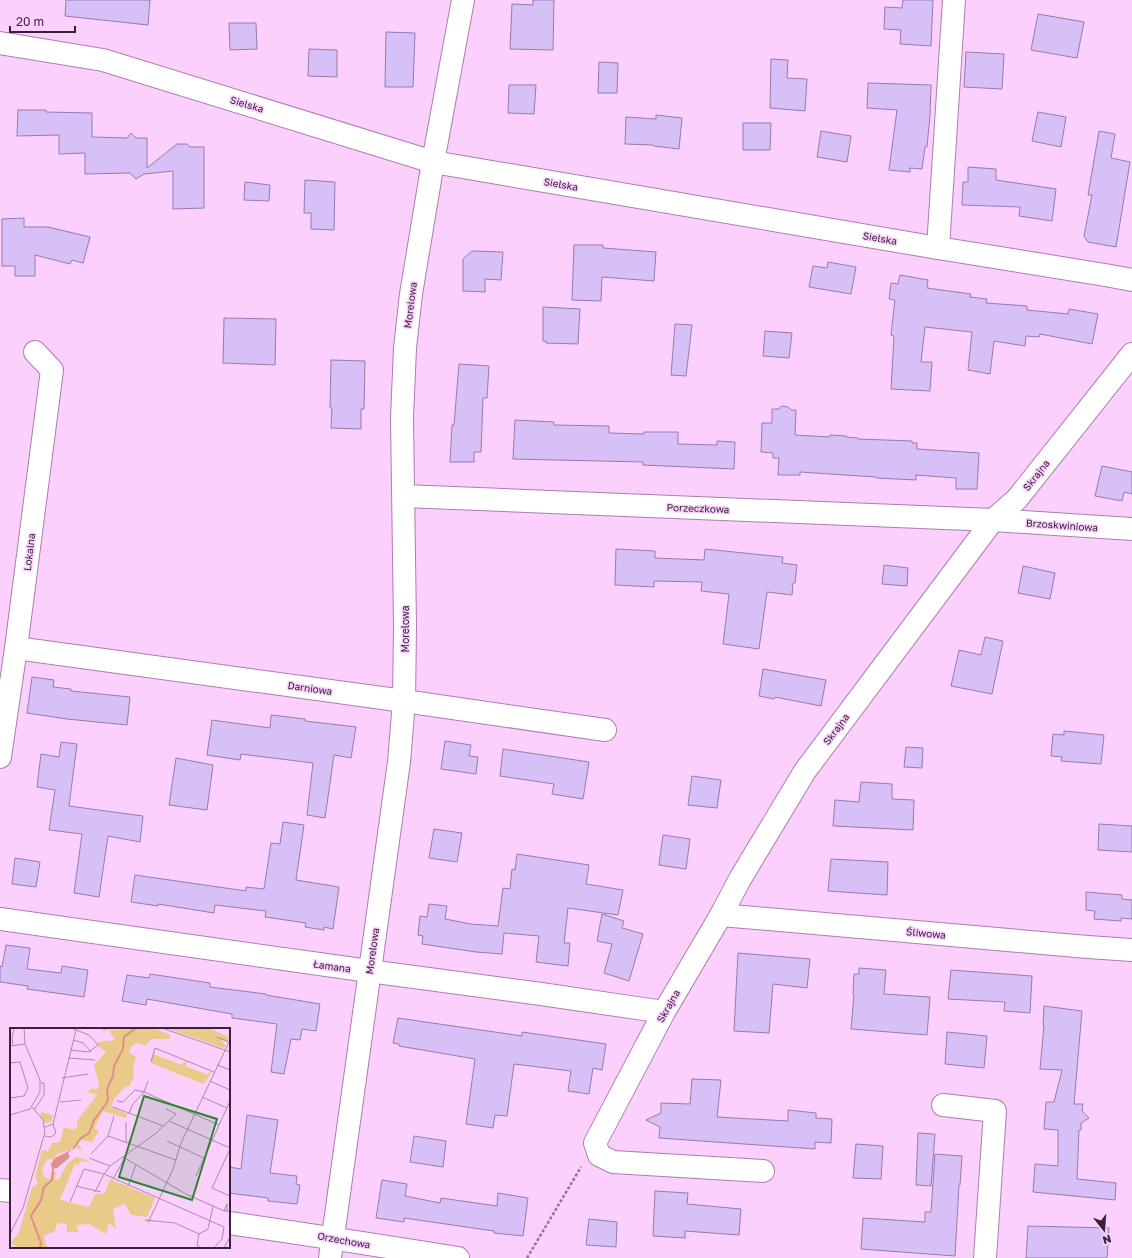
<svg xmlns="http://www.w3.org/2000/svg" width="1132" height="1258" viewBox="0 0 1132 1258" font-family="'Golos Text',sans-serif">
  <rect width="100%" height="100%" fill="#fbd0fd"/>
  <!-- building -->
  <g fill="#d7c0f5" stroke="#957ab6">
    <polygon points="66,0 150,0 148,25 65,16"/>
    <polygon points="533,0 554,0 553,50 510,49 512,4 533,5"/>
    <polygon points="903,0 933,0 931,46 900,44 901,30 884,29 885,7 902,8"/>
    <polygon points="1038,14 1084,22 1077,58 1031,50"/>
    <polygon points="229,23 256,23 257,49 230,50"/>
    <polygon points="386,32 415,33 413,87 385,87"/>
    <polygon points="309,49 337,50 337,77 308,76"/>
    <polygon points="966,52 1004,54 1002,89 964,87"/>
    <polygon points="771,59 788,60 787,78 807,79 805,111 770,108"/>
    <polygon points="599,62 618,63 617,93 598,93"/>
    <polygon points="868,83 931,85 930,115 927,147 925,147 922,169 910,168 910,172 889,170 897,110 867,108"/>
    <polygon points="509,85 536,85 534,114 508,113"/>
    <polygon points="18,110 46,110 46,112 92,113 92,137 127,138 131,133 136,138 147,138 147,168 177,144 187,144 190,147 204,147 204,208 173,209 173,171 144,174 136,179 130,173 85,174 85,153 59,154 59,135 17,136"/>
    <polygon points="1038,112 1066,117 1061,147 1032,141"/>
    <polygon points="656,115 682,118 679,149 654,146 653,145 625,144 626,117 656,119"/>
    <polygon points="743,123 771,123 770,150 743,150"/>
    <polygon points="821,131 851,136 847,162 817,157"/>
    <polygon points="1099,131 1115,134 1111,158 1130,162 1116,247 1088,242 1084,236 1092,195 1088,195"/>
    <polygon points="968,167 996,169 996,180 1056,189 1052,221 1019,216 1020,207 962,205 963,182 968,182"/>
    <polygon points="305,180 335,182 334,230 311,229 311,213 304,213"/>
    <polygon points="245,182 270,185 269,201 244,200"/>
    <polygon points="24,218 24,227 48,227 90,237 83,263 72,260 70,264 35,255 35,276 15,276 15,266 2,266 2,219"/>
    <polygon points="574,245 603,245 603,248 656,252 654,281 602,277 601,301 572,300"/>
    <polygon points="472,251 503,252 501,280 485,279 485,292 463,291 463,259"/>
    <polygon points="828,262 856,267 851,294 809,287 813,266 827,268"/>
    <polygon points="900,275 928,280 927,288 971,294 970,297 987,299 986,303 1027,306 1027,310 1068,314 1069,309 1098,314 1092,344 1040,334 1039,337 1026,336 1025,346 994,341 990,374 968,370 972,332 925,327 921,362 932,362 930,391 891,389 894,336 891,335 895,300 889,299 891,283 898,284"/>
    <polygon points="543,307 580,309 578,344 546,343 546,341 543,341"/>
    <polygon points="224,318 276,319 275,365 223,363"/>
    <polygon points="675,324 692,325 686,376 671,375"/>
    <polygon points="765,331 792,333 789,358 763,356"/>
    <polygon points="331,360 365,361 364,409 361,409 361,429 331,428 332,408 330,408"/>
    <polygon points="459,364 489,366 487,398 483,398 481,452 474,452 474,462 450,462 452,425 454,425"/>
    <polygon points="782,406 788,407 791,410 796,410 795,435 830,437 830,435 846,436 846,437 858,438 858,439 912,441 912,443 917,443 917,449 979,453 977,489 956,489 956,478 916,475 916,480 876,478 876,477 800,472 800,475 778,475 779,458 773,458 773,453 761,452 762,423 772,423 772,409 778,409"/>
    <polygon points="515,420 554,422 554,425 609,426 609,433 644,434 644,432 678,432 678,444 717,445 717,441 735,442 734,469 643,465 643,462 513,459"/>
    <polygon points="1102,466 1132,472 1132,494 1124,492 1122,501 1095,496"/>
    <polygon points="616,549 655,551 655,558 704,560 705,549 783,557 782,563 797,565 795,583 793,583 792,595 767,592 759,649 723,644 729,594 701,591 702,582 654,581 654,587 615,585"/>
    <polygon points="884,565 908,568 907,586 882,584"/>
    <polygon points="1023,566 1055,573 1050,599 1018,593"/>
    <polygon points="985,637 1003,641 992,694 951,686 959,650 981,655"/>
    <polygon points="763,669 826,680 821,706 775,697 774,699 759,696"/>
    <polygon points="32,677 54,680 53,687 71,689 71,691 130,697 127,725 67,719 27,713"/>
    <polygon points="271,715 305,719 305,721 356,727 351,758 334,755 325,818 307,815 313,763 241,754 240,760 207,755 212,720 270,728"/>
    <polygon points="1064,731 1104,735 1101,764 1061,761 1062,757 1051,756 1053,734 1064,735"/>
    <polygon points="445,741 471,745 469,756 478,757 476,774 441,769"/>
    <polygon points="61,742 77,744 69,806 143,816 140,842 108,836 99,897 74,893 82,834 49,830 55,790 37,787 41,754 59,757"/>
    <polygon points="906,747 923,748 922,768 904,767"/>
    <polygon points="503,749 589,762 583,799 552,794 554,784 500,776"/>
    <polygon points="176,758 213,765 207,810 169,805"/>
    <polygon points="692,776 721,780 717,808 688,805"/>
    <polygon points="861,782 892,784 892,799 914,800 913,830 833,826 835,800 859,802"/>
    <polygon points="283,822 304,825 296,880 339,887 333,929 324,927 324,930 305,927 306,923 265,917 266,911 215,905 214,913 158,904 158,906 131,902 135,875 246,891 246,887 264,889 271,843 280,844"/>
    <polygon points="1099,824 1132,826 1132,852 1098,850"/>
    <polygon points="434,829 462,833 457,862 429,858"/>
    <polygon points="663,835 690,839 686,869 659,865"/>
    <polygon points="517,854 589,865 586,884 623,890 618,915 568,908 564,943 570,943 568,966 536,962 539,936 504,933 502,954 476,952 422,944 423,936 418,935 420,916 427,917 429,904 447,906 445,919 471,924 498,926 503,888 510,889 512,869 515,870"/>
    <polygon points="15,858 40,862 36,887 12,884"/>
    <polygon points="831,859 888,862 887,895 828,891"/>
    <polygon points="1086,892 1122,895 1122,899 1132,900 1132,919 1121,918 1121,921 1094,919 1095,911 1086,910"/>
    <polygon points="602,914 624,921 622,928 643,934 629,981 604,973 612,944 597,941"/>
    <polygon points="6,945 30,948 27,969 61,973 62,966 88,970 84,997 27,989 28,986 0,982 0,966 2,967"/>
    <polygon points="738,953 810,959 807,988 773,984 769,1033 734,1031"/>
    <polygon points="859,968 886,970 884,994 930,997 927,1035 851,1029 854,995 853,994 854,974 859,974"/>
    <polygon points="951,970 1032,976 1030,1013 1004,1011 1005,1002 948,999"/>
    <polygon points="150,974 210,983 210,987 266,994 266,995 320,1004 316,1031 302,1029 300,1040 291,1039 284,1074 271,1072 277,1024 232,1018 232,1014 147,999 146,1005 122,1001 127,975 149,978"/>
    <polygon points="1044,1006 1082,1011 1074,1104 1083,1104 1082,1111 1089,1118 1081,1123 1081,1130 1079,1130 1077,1179 1116,1183 1115,1200 1033,1192 1035,1164 1058,1166 1058,1130 1044,1129 1046,1102 1054,1102 1062,1070 1040,1069 1044,1025 1043,1025"/>
    <polygon points="398,1018 522,1036 522,1032 606,1044 602,1070 593,1068 589,1094 568,1091 571,1071 514,1064 507,1116 495,1115 493,1128 466,1124 475,1059 399,1046 399,1044 393,1043"/>
    <polygon points="947,1032 987,1036 984,1068 945,1064"/>
    <polygon points="692,1079 721,1080 717,1117 788,1121 788,1110 816,1113 816,1118 832,1119 831,1143 815,1142 815,1149 659,1138 660,1127 646,1120 661,1113 661,1103 690,1104"/>
    <polygon points="247,1115 278,1120 270,1173 297,1176 296,1184 300,1185 297,1204 268,1201 268,1198 229,1193 229,1167 241,1169"/>
    <polygon points="918,1133 935,1134 931,1186 916,1185"/>
    <polygon points="414,1136 446,1141 443,1167 410,1162"/>
    <polygon points="856,1144 883,1146 881,1179 853,1178"/>
    <polygon points="935,1154 962,1156 960,1185 959,1185 955,1256 861,1249 863,1218 925,1222 925,1212 931,1212"/>
    <polygon points="382,1180 407,1184 405,1196 440,1203 441,1198 497,1206 498,1193 528,1198 523,1236 494,1233 494,1231 404,1218 404,1222 376,1218"/>
    <polygon points="655,1191 688,1193 687,1204 741,1209 739,1235 685,1231 685,1238 653,1236"/>
    <polygon points="589,1219 617,1222 616,1247 586,1245"/>
    <polygon points="1028,1226 1109,1228 1107,1258 1026,1258"/>
  </g>
  <g fill="none" stroke-linecap="round" stroke-linejoin="round">
    <!-- minor casing -->
    <g stroke="#ad7cb0" stroke-width="24">
      <g id="minor">
        <polyline points="0,43 103,60 433,162 938,248 1105,275 1132,280"/>
        <polyline points="938,248 954,0"/>
        <polyline points="404,496 993,520 1132,529"/>
        <polyline points="16,648 404,701 605,730"/>
        <polyline points="0,757 16,648 52,370 35,352"/>
        <polyline points="721,915 1088,947 1132,950"/>
        <polyline points="0,919 369,971 534,993 664,1012"/>
        <polyline points="943,1105 995,1111 985,1258"/>
        <polyline points="763,1171 613,1162 599,1155 595,1143 664,1012 721,915 740,879 805,771 993,520 1017,499 1132,354"/>
        <polyline points="0,1190 11,1191"/>
        <path d="M229,1223C306,1234 382,1246 458,1258"/>
        <polyline points="330,1258 399,762 404,701 405,626 402,418 405,348 411,294 433,162 463,0"/>
      </g>
    </g>
    <!-- path -->
    <polyline stroke="#937595" stroke-width="2.5" stroke-dasharray="3 2" stroke-linecap="butt" points="527,1258 581,1167"/>
    <!-- minor -->
    <use href="#minor" stroke="#fff" stroke-width="22"/>
  </g>
  <g text-anchor="middle" stroke-width="3" stroke-linejoin="round" paint-order="stroke">
    <!-- street labels -->
    <g font-size="10" fill="#362238" stroke="#fbd0fd">
      <text transform="translate(247 104) rotate(17)" y="4">Sielska</text>
      <text transform="translate(561 184) rotate(10)" y="4">Sielska</text>
      <text transform="translate(880 238) rotate(10)" y="4">Sielska</text>
      <text transform="translate(410 305) rotate(-83)" y="4">Morelowa</text>
      <text transform="translate(1036 475) rotate(-52)" y="4">Skrajna</text>
      <text transform="translate(698 508) rotate(2)" y="4">Porzeczkowa</text>
      <text transform="translate(1062 525) rotate(4)" y="4">Brzoskwiniowa</text>
      <text transform="translate(29 552) rotate(-83)" y="4">Lokalna</text>
      <text transform="translate(405 629) rotate(-90)" y="4">Morelowa</text>
      <text transform="translate(310 688) rotate(8)" y="4">Darniowa</text>
      <text transform="translate(836 729) rotate(-53)" y="4">Skrajna</text>
      <text transform="translate(926 933) rotate(5)" y="4">Śliwowa</text>
      <text transform="translate(372 951) rotate(-82)" y="4">Morelowa</text>
      <text transform="translate(332 966) rotate(8)" y="4">Łamana</text>
      <text transform="translate(668 1006) rotate(-60)" y="4">Skrajna</text>
      <text transform="translate(344 1240) rotate(10)" y="4">Orzechowa</text>
    </g>
  </g>
  <!-- overview -->
  <g transform="translate(10 1028)">
    <rect width="220" height="220" fill="#fbd0fd"/>
    <path d="M90,0L101,2L144,0L160,7V11H142L135,17L126,15L121,19L119,24L126,29L123,40L124,48L119,59L116,58L104,71L101,79L117,86L116,90L93,83L84,100L89,103L82,114L70,112L68,115L72,122L68,121L66,116L60,122L47,126L43,132L37,131L32,142L34,149L40,151L42,143L46,145L45,152L49,151L57,136L66,129L78,132V134L70,133L69,137L65,136L50,172L79,179L85,166L95,165L100,151L145,170L137,189L121,187L115,176L103,181L106,201L99,195L96,206L79,196L66,197L69,204H57V196L47,195L45,203L34,208L37,220H8L1,215L9,204L22,159L28,156L25,149L32,122L38,123L42,115L50,114L54,99L63,102L67,99V93L87,67L78,64L82,60L87,62L89,56L84,37L96,24L88,18V14L105,12L99,2L93,3ZM156,0H199L220,10L218,13L211,12L216,18L213,20ZM143,26L172,37L175,33L177,34L175,38L198,47L199,43L201,46L193,56L141,35ZM32,84L43,87L41,94L35,95L30,87Z" fill="#eaca89"/>
    <path d="M63,121L58,125L60,129L47,140L42,141L41,136L45,130Z" fill="#df908a"/>
    <path fill="none" stroke="#df908a" stroke-width="2" d="M63,121L71,110L79,105L84,92L96,76L98,71L97,61L103,48L104,38L113,21L114,9L126,0M30,220L31,215L21,188L31,172L34,159L42,152L43,141"/>
    <path fill="none" stroke="#ac8aae" stroke-width="1" d="M152,0L220,24M207,9L219,14M63,12L73,15L81,24M0,18L15,16M3,18L2,9L4,0M60,22L79,24L88,17L79,7L61,0M58,30L85,32M141,34L145,20L204,44M0,35L10,34L18,60L14,68L0,70M207,37L220,42M52,50L78,46M200,53L220,62M192,69L217,80M107,73L113,74L125,62L134,64L138,53M50,74L71,72M103,79L153,98M24,82L34,67V55H31M119,85L123,76L134,64L209,97M0,87L20,81L30,64V52L15,16L14,0M159,93L220,120M43,96L66,2M35,108L41,109L46,105L43,96L35,99M98,108L104,88M157,113L194,130M116,114V94M220,121L202,160L220,168M81,126L98,108L166,132M113,129L176,166L214,183H220M79,130L100,138M186,148L220,73M103,151L114,131M66,158L91,164M118,158L126,137M85,164L94,146L214,199L212,211L204,220M60,174L74,141L94,146L100,138L145,106L166,86L156,81M214,183L217,176V183M135,192L165,195L189,206M138,195L163,141L171,115L220,12M0,206L13,180L35,104L33,92L22,79M191,220L187,217L189,206L198,201L203,178M214,220L220,209"/>
    <path fill="#2d8534" fill-opacity="0.15" stroke="#2d8534" stroke-width="2" d="M134,68L207,91L182,172L109,149Z"/>
    <rect width="220" height="220" fill="none" stroke="#362238" stroke-width="2"/>
  </g>
  <!-- north arrow -->
  <g transform="translate(1104 1230) rotate(163)" stroke="#fbd0fd" stroke-width="3" paint-order="stroke">
  <path d="M0-3L7 15L0 10L-7 15Z" fill="#362238"/>
  <text y="-6" font-size="11" font-weight="bold" text-anchor="middle" fill="#362238">N</text>
  </g>
  <!-- scale -->
  <path d="M10 26v6h65v-6" fill="none" stroke="#362238" stroke-width="2"/>
  <text x="16" y="26" font-size="12" fill="#362238" stroke="#fbd0fd" stroke-width="3" paint-order="stroke">20 m</text>
</svg>
